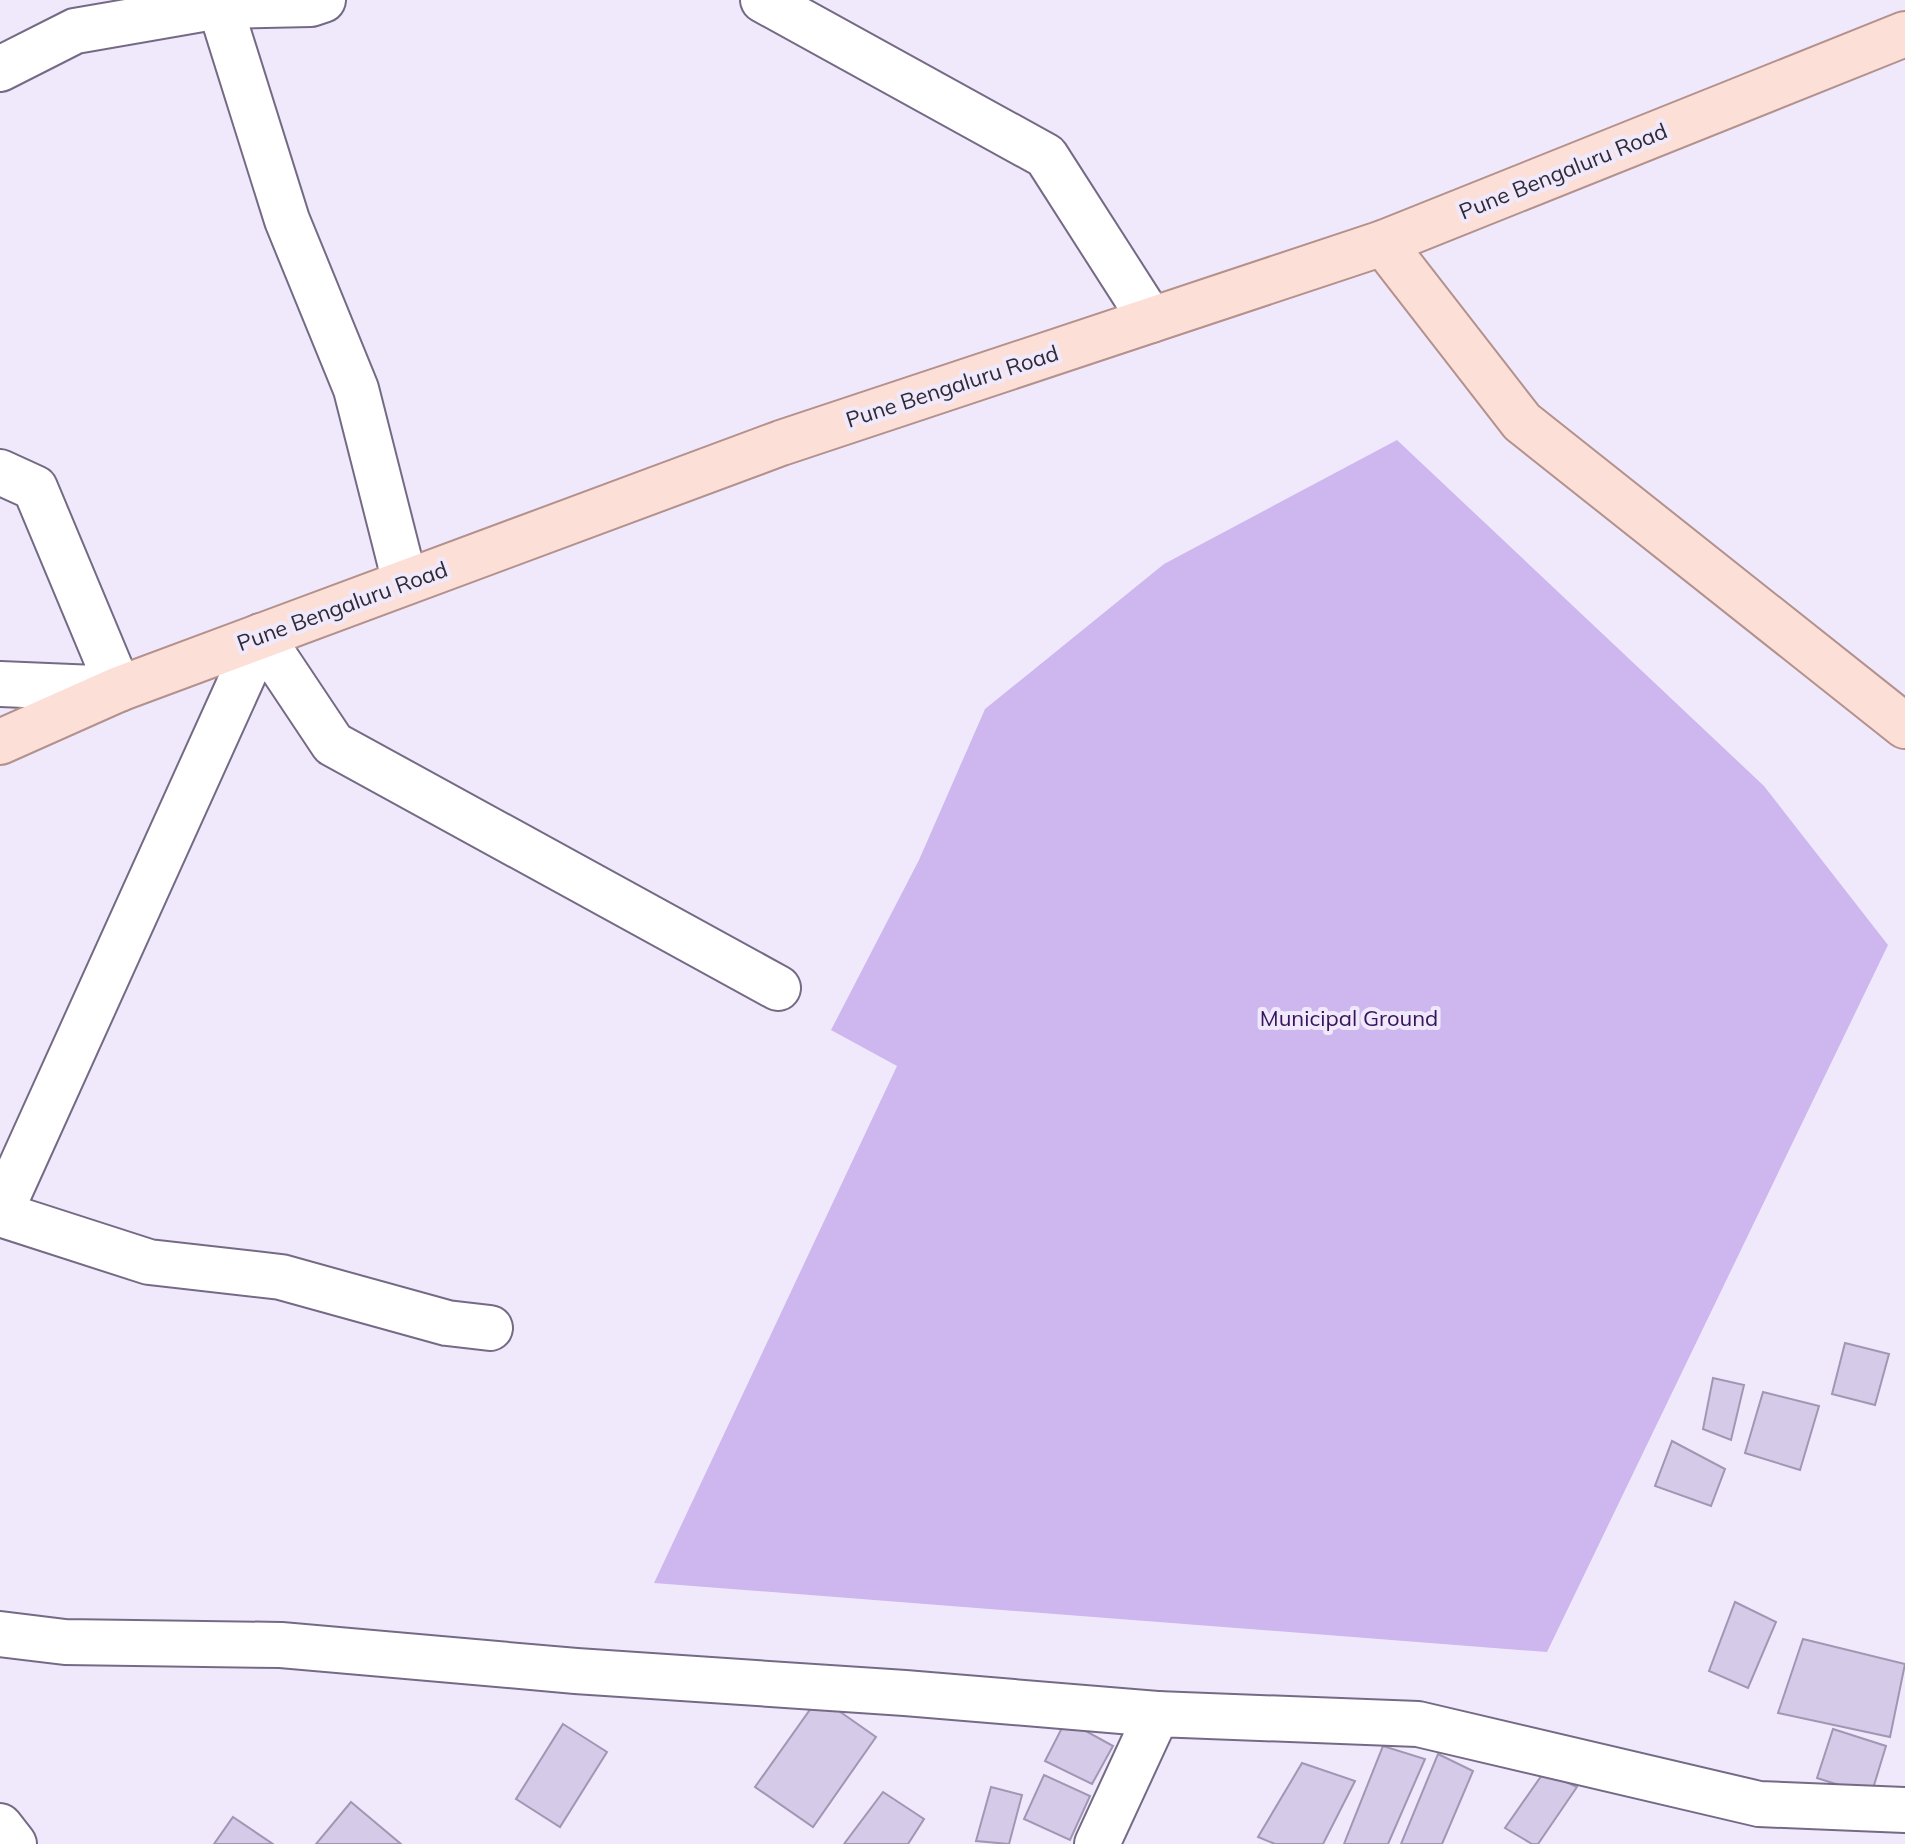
<svg xmlns="http://www.w3.org/2000/svg" width="1905" height="1844" viewBox="0 0 1905 1844" font-family="Mulish,sans-serif">
  <rect width="100%" height="100%" fill="#f0e9fc"/>
  <!-- green -->
  <polygon fill="#cdb7ee" points="1397,440 1764,786 1888,945 1547,1652 654,1583 897,1066 831,1030 919,860 985,709 1164,564"/>
  <!-- building -->
  <g fill="#d6cae9" stroke="#a196b3" stroke-width="2">
    <polygon points="1845,1343 1889,1354 1875,1405 1832,1394"/>
    <polygon points="1713,1378 1744,1385 1731,1440 1703,1429"/>
    <polygon points="1763,1392 1819,1406 1800,1470 1745,1453"/>
    <polygon points="1672,1441 1725,1469 1711,1506 1655,1486"/>
    <polygon points="1735,1602 1776,1622 1748,1688 1709,1671"/>
    <polygon points="1803,1639 1905,1664 1890,1737 1778,1713"/>
    <polygon points="819,1697 876,1737 813,1827 755,1787"/>
    <polygon points="1066,1720 1113,1746 1092,1784 1045,1761"/>
    <polygon points="563,1724 607,1752 560,1827 516,1799"/>
    <polygon points="1833,1729 1886,1746 1871,1795 1817,1778"/>
    <polygon points="1383,1746 1425,1759 1388,1844 1344,1844"/>
    <polygon points="1438,1754 1473,1771 1442,1844 1401,1844"/>
    <polygon points="1302,1763 1355,1781 1323,1844 1275,1844 1258,1837"/>
    <polygon points="1544,1772 1577,1787 1538,1844 1532,1844 1505,1828"/>
    <polygon points="1044,1775 1090,1796 1070,1840 1024,1819"/>
    <polygon points="991,1787 1022,1795 1009,1844 976,1841"/>
    <polygon points="883,1792 924,1819 908,1844 844,1844"/>
    <polygon points="351,1802 401,1844 316,1844"/>
    <polygon points="233,1817 273,1844 214,1844"/>
  </g>
  <g fill="none" stroke-linecap="round" stroke-linejoin="round">
    <!-- minor casing -->
    <g stroke="#756a85" stroke-width="48">
      <g id="minor">
        <polyline points="218,0 287,220 356,389 405,582"/>
        <polyline points="763,0 1046,156 1151,320"/>
        <polyline points="0,69 75,31 219,6 311,4 323,0"/>
        <polyline points="0,472 35,488 119,689 0,684"/>
        <polyline points="0,1213 261,636 333,744 778,988"/>
        <polyline points="0,1214 149,1262 281,1277 447,1323 490,1328"/>
        <polyline points="0,1634 65,1642 281,1645 576,1671 905,1693 1157,1714"/>
        <polyline points="0,1826 14,1844"/>
        <polyline points="1097,1844 1157,1714 1418,1724 1759,1804 1905,1810"/>
      </g>
    </g>
    <!-- major casing -->
    <g stroke="#b3918c" stroke-width="48">
      <g id="major">
        <polyline points="1383,243 1522,422 1905,726"/>
        <polyline points="0,742 119,689 781,443 1383,243 1905,34"/>
      </g>
    </g>
    <!-- minor -->
    <use href="#minor" stroke="#fff" stroke-width="44"/>
    <!-- major -->
    <use href="#major" stroke="#fcdfd6" stroke-width="44"/>
  </g>
  <g text-anchor="middle" stroke-width="8" stroke-linejoin="round" paint-order="stroke">
    <!-- street labels -->
    <g font-size="22" fill="#2f2a36" stroke="#f0e9fc">
      <text transform="translate(1563 171) rotate(-22)" y="8">Pune Bengaluru Road</text>
      <text transform="translate(952 386) rotate(-18)" y="8">Pune Bengaluru Road</text>
      <text transform="translate(342 606) rotate(-20)" y="8">Pune Bengaluru Road</text>
    </g>
    <!-- park labels -->
    <g font-size="22" fill="#38145a" stroke="#f0e9fc">
      <text x="1349" y="1026">Municipal Ground</text>
    </g>
  </g>
</svg>
